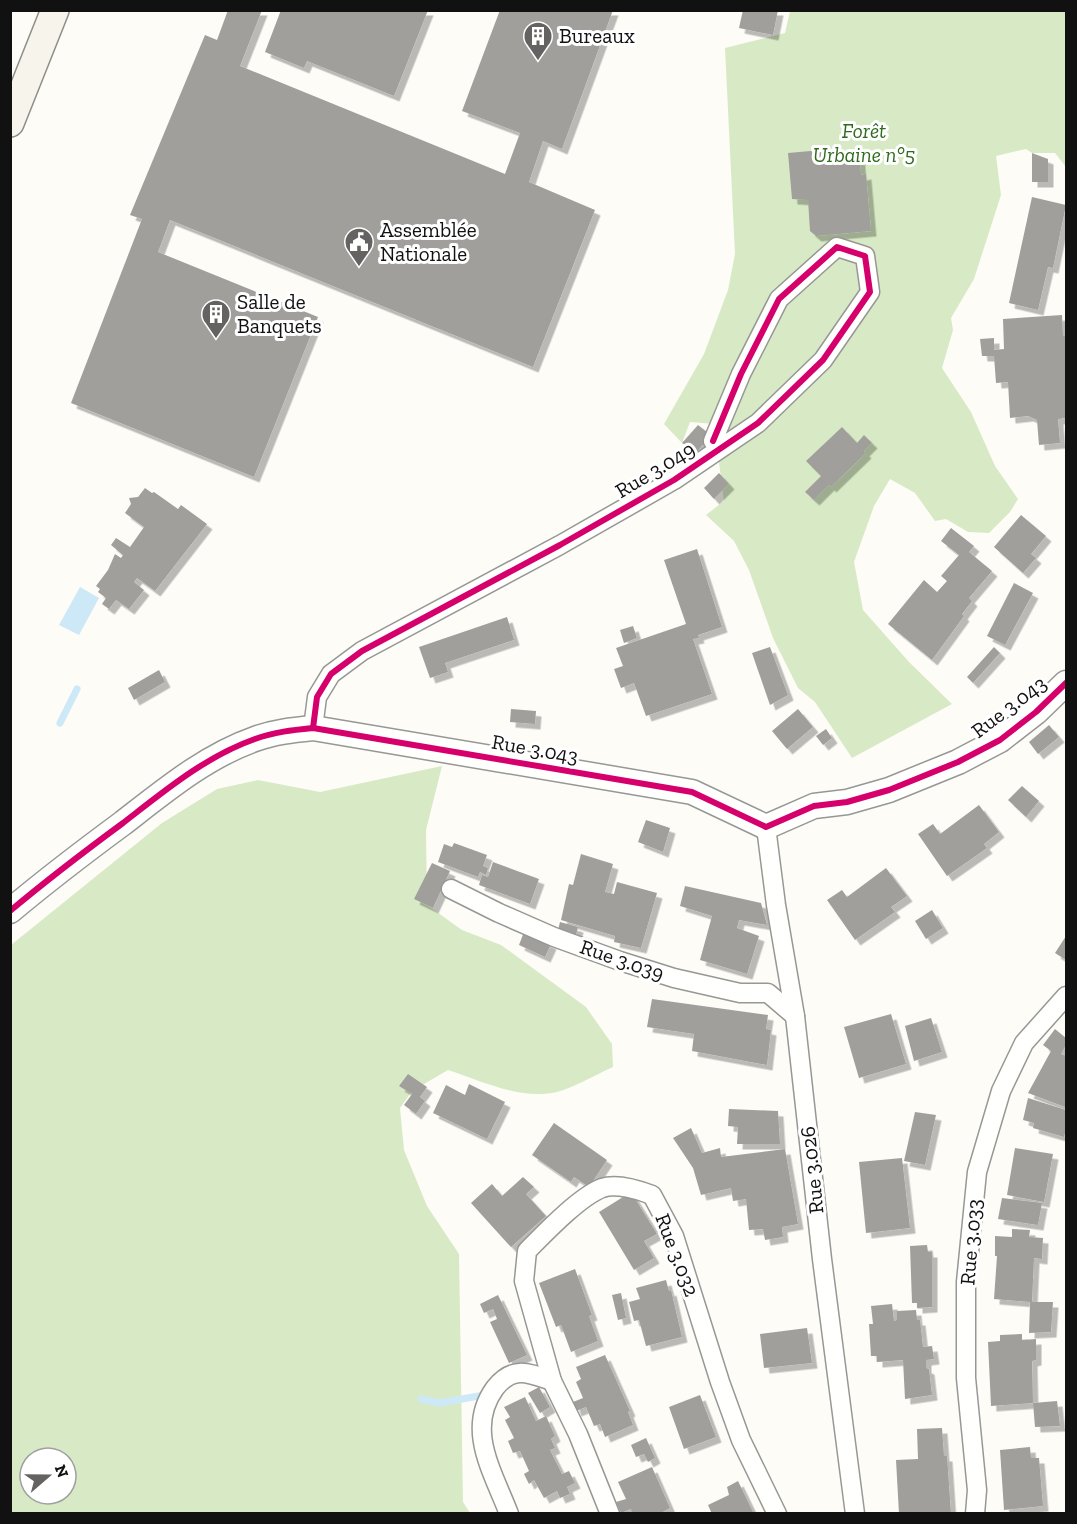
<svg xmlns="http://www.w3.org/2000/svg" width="1077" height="1524" viewBox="0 0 1077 1524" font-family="'Zilla Slab',serif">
  <defs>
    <filter id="shadow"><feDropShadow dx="5.5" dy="5.5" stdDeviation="0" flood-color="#0004"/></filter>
  </defs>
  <rect width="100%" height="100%" fill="#fdfcf7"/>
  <!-- forest -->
  <g fill="#d8eac5" fill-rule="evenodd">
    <polygon points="790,11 1066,11 1066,167 1055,153 1032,153 1026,149 996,156 1001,195 974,279 951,318 953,330 942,368 971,412 995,466 1018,499 1010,512 989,533 968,532 946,519 935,521 915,493 890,479 874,506 854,562 863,610 909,662 952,704 852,758 815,702 798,688 773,638 749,570 734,541 706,515 724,501 714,424 690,422 682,443 664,424 704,354 728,290 735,254 725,48 785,33"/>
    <path d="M442,766L426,830L427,905L462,930L501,945L586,1007L612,1044L613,1067C597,1074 568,1091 552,1093C516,1098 481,1081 448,1070L412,1091L400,1108L404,1150L427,1206L459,1254L463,1502L470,1513L11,1514V945L162,823L217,789L258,780L320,792ZM30,1458H66V1494H30Z"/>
  </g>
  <!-- water -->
  <polygon fill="#cde8f7" points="80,587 99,598 79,635 59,625"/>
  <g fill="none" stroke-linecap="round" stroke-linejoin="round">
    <!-- stream -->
    <g stroke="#cde8f7" stroke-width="7">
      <polyline points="60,723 77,689"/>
      <polyline points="421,1399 440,1403 484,1395"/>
    </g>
  </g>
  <!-- building -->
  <g fill="#a19f9c" filter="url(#shadow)">
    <polygon points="228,10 262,10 240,66 505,174 520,133 462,111 500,10 613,10 562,149 543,141 529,182 595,210 533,367 170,220 158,252 318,317 254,477 71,403 142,219 130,215 205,35 217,40"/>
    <polygon points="281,10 428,10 394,96 307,61 304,68 265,52"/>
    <polygon points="743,10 778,10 773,35 739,28"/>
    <polygon points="833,149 833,152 859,150 861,175 866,174 871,231 816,236 810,231 808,200 792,199 788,153"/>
    <polygon points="1032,153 1048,159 1048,182 1032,182"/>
    <polygon points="1032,197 1066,205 1053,268 1048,267 1038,310 1009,303"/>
    <polygon points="1062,315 1063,336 1066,336 1066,418 1058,419 1060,443 1039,445 1037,420 1028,416 1010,418 1008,382 996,383 994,356 982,356 980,339 994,338 994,350 1004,349 1003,319"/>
    <polygon points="698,425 711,435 696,453 682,443"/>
    <polygon points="842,427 857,443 864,435 872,443 864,451 866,453 831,487 829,485 814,500 805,492 821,476 806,461"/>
    <polygon points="719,473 729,484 714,499 704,488"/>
    <polygon points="145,488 152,493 154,492 178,509 181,505 207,524 155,591 137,578 134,582 144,590 129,609 116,600 109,609 102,604 106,598 98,592 100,589 96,586 108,570 115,554 121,558 123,555 111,545 116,538 130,547 144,527 125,513 131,504 129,498 138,497"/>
    <polygon points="1021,515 1046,536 1031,554 1036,558 1023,573 994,547"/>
    <polygon points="951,528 974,546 969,552 992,571 969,598 972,601 962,614 964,616 932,660 888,624 924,580 937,592 947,581 941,576 959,555 941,541"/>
    <polygon points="697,549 722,627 698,635 699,638 693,639 712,694 646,716 634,683 621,688 614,669 623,666 616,648 686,624 664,560"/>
    <polygon points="1014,583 1033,593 1005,645 987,636"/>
    <polygon points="507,617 514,640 445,663 448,672 430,678 419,647"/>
    <polygon points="633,626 637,638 624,643 620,630"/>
    <polygon points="770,647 788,695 770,705 752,653"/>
    <polygon points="994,647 1000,653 973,683 967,677"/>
    <polygon points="159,670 165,682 134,700 128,688"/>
    <polygon points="511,709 536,711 535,724 510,722"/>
    <polygon points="798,709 813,727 787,749 772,731"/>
    <polygon points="1049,725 1059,737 1038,754 1029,742"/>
    <polygon points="826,729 832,738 823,745 816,736"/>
    <polygon points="1022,786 1039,801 1026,817 1008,800"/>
    <polygon points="979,805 999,832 984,844 987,848 947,876 918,834 933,824 940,834"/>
    <polygon points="646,820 670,828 663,852 638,842"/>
    <polygon points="454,843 487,855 483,866 488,868 486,875 480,872 478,877 438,862 444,844 452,847"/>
    <polygon points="581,854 613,864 605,892 614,894 617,882 657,893 641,948 614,942 615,936 561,920 569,884 573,885"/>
    <polygon points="493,862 539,879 530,904 479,885 482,875 488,877"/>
    <polygon points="432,863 450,871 433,908 414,899"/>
    <polygon points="886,868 907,896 891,907 895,912 855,940 827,900 842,890 847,897"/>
    <polygon points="685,886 761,903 767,925 739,920 737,928 759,936 747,974 700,960 712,916 680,906"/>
    <polygon points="932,910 943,928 926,939 915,921"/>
    <polygon points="560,922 578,927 576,935 558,930"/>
    <polygon points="524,932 551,944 545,957 519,945"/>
    <polygon points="1066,936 1066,960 1055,953"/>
    <polygon points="652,999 768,1015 766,1029 771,1030 767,1065 692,1051 694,1034 647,1027"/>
    <polygon points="891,1014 906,1064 859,1078 844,1027"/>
    <polygon points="931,1018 942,1052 914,1061 905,1026"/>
    <polygon points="1055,1029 1066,1038 1066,1045 1061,1054 1066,1056 1065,1107 1028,1093 1051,1051 1043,1045"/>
    <polygon points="408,1074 427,1087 420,1097 425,1101 416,1114 404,1105 412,1094 399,1086"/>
    <polygon points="469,1084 505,1102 487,1139 433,1113 446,1085 465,1095"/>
    <polygon points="1028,1098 1066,1110 1066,1129 1064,1137 1033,1128 1034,1123 1023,1120"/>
    <polygon points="729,1109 778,1111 780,1144 737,1144 738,1127 728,1126"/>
    <polygon points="915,1112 936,1115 925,1165 904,1161"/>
    <polygon points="554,1123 607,1160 589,1187 574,1177 571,1182 532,1155"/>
    <polygon points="691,1128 702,1153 720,1148 721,1157 785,1149 798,1224 782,1227 783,1237 765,1240 763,1229 749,1230 746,1199 733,1201 731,1188 701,1195 693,1168 673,1138"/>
    <polygon points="1015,1148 1053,1154 1044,1202 1007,1195"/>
    <polygon points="902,1158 910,1228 866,1233 859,1162"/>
    <polygon points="523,1177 534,1187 526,1194 546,1216 511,1247 471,1203 492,1184 502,1196"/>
    <polygon points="631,1192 657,1234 644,1241 654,1258 634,1270 599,1212"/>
    <polygon points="1002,1198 1042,1203 1038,1225 998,1219"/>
    <polygon points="1012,1229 1030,1230 1029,1237 1043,1238 1042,1259 1034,1258 1032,1302 1053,1302 1051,1332 1029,1333 1030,1302 994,1299 997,1256 995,1256 995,1236 1012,1237"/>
    <polygon points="927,1245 928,1252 932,1252 932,1307 917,1308 917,1303 912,1303 910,1246"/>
    <polygon points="575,1269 592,1315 589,1316 598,1341 571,1352 561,1325 556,1327 539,1283"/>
    <polygon points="666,1280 669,1291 671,1290 682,1337 646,1346 639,1320 634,1321 629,1302 640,1299 636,1288"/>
    <polygon points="621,1293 626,1318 618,1320 612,1295"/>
    <polygon points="498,1295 527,1355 509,1363 490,1322 497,1319 493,1309 484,1313 480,1304"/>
    <polygon points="892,1304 894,1321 897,1320 897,1311 916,1310 917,1320 920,1320 923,1347 932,1346 934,1359 926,1360 926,1368 929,1369 932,1395 905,1399 903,1360 877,1362 877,1356 871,1356 869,1324 873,1324 871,1306"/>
    <polygon points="807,1328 812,1363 764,1368 760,1334"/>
    <polygon points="1022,1334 1022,1340 1036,1339 1036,1360 1032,1361 1033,1403 991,1406 988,1342 1000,1341 1000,1335"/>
    <polygon points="605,1355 630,1411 628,1412 633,1425 605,1437 600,1424 594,1426 586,1407 576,1411 573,1402 583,1398 576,1382 581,1379 576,1367"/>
    <polygon points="539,1387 550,1407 540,1413 528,1393"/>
    <polygon points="700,1395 716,1437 684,1449 669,1407"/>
    <polygon points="525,1397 536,1421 546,1416 555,1436 551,1439 555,1448 550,1450 562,1474 569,1471 575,1483 567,1487 570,1494 560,1498 557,1491 544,1498 534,1480 529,1484 524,1474 529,1471 520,1451 513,1453 508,1441 514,1438 505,1420 510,1417 504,1407"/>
    <polygon points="1057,1401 1060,1426 1035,1427 1033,1403"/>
    <polygon points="942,1428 944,1456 947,1456 951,1514 899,1514 896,1460 918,1459 917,1429"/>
    <polygon points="646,1438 655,1458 648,1462 644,1454 636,1457 631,1445"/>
    <polygon points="1030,1447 1031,1458 1039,1458 1043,1506 1004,1510 1000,1450"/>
    <polygon points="652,1467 670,1508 659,1514 632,1514 631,1509 621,1513 616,1502 626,1499 618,1482"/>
    <polygon points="738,1481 754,1514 712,1514 708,1505 729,1495 727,1487"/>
  </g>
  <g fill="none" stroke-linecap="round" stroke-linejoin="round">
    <!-- minor casing -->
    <g stroke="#979795" stroke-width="21">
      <g id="minor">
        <polyline points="313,728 317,697 331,674 362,651 560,545 674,480 758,423 823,360 870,292 865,256 837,247 779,299 741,374 713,441"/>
        <polyline points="766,827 776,905 795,1016 822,1259 855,1514"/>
        <polyline points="451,889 499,913 554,937 620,961 674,978 740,993 768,993 795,1016"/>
        <path d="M509,1514C493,1472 465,1429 495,1388C513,1365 529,1373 552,1381"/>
        <path d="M610,1514L578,1434L552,1381L524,1281L527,1251C545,1233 579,1197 602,1188C616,1183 639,1190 652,1195L674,1236L720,1382L741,1440L777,1514"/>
        <polyline points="975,1514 977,1490 966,1378 966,1282 977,1172 1001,1091 1024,1043 1066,996"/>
      </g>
    </g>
    <!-- tertiary casing -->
    <g stroke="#979795" stroke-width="27">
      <path id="tertiary" d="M10,911C47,880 85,851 123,823C163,792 206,756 255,739C274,732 293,730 313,728L692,792L766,827L814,806L847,802L889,790L958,762L1000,740L1036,712L1066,683"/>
    </g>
    <!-- secondary casing -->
    <g stroke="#8e8d8b" stroke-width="30">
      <polyline id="secondary" points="10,123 55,10"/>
    </g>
    <!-- minor -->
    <use href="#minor" stroke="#fffffe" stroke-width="18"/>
    <!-- tertiary -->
    <use href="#tertiary" stroke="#fffffe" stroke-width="24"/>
    <!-- secondary -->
    <use href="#secondary" stroke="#f6f4eb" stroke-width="27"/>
    <!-- cycleway casing -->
    <g stroke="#fff" stroke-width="10">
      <g id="cycleway">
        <polyline points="313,728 317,697 331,674 362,651 560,545 674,480 758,423 823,360 870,292 865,256 837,247 779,299 741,374 713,441"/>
        <path d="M10,911C47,880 85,851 123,823C163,792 206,756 255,739C274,732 293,730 313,728L692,792L766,827L814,806L847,802L889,790L958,762L1000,740L1036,712L1066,683"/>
      </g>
    </g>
    <!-- cycleway -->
    <use href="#cycleway" stroke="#d6006c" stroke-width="6"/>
  </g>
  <!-- icons -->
  <defs>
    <g id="building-pin" transform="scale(1.5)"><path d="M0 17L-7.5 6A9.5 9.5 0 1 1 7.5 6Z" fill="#646362" stroke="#fff"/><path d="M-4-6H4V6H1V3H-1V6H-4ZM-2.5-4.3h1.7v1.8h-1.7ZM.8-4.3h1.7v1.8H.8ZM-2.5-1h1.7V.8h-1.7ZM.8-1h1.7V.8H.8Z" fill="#fff"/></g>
    <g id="civic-pin" transform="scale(1.5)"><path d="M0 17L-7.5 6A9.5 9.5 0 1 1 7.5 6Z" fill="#646362" stroke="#fff"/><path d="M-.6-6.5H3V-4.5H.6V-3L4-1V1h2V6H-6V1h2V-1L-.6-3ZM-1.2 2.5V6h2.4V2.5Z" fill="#fff"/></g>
  </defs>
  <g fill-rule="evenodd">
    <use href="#building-pin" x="538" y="36"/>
    <use href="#civic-pin" x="359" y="242"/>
    <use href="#building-pin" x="216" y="314"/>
  </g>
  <g text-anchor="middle" stroke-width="6" stroke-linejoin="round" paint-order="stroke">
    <!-- poi labels -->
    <g font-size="21" fill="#111" stroke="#fff" text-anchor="start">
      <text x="559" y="43">Bureaux</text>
      <text x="380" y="237">Assemblée<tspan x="380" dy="24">Nationale</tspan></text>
      <text x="237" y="309">Salle de<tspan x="237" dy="24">Banquets</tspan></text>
    </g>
    <!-- park labels -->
    <g font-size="21" font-style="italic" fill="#2f6b1f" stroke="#fff">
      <text x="864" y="138">Forêt<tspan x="864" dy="24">Urbaine n°5</tspan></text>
    </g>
    <!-- street labels -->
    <g font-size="21" fill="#111" stroke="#fff">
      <text transform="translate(655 470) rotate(-31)" y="7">Rue 3.049</text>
      <text transform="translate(1009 707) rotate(-37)" y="7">Rue 3.043</text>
      <text transform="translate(535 749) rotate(10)" y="7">Rue 3.043</text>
      <text transform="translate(622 960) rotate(19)" y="7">Rue 3.039</text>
      <text transform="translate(812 1170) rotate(-96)" y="7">Rue 3.026</text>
      <text transform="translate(971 1242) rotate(-85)" y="7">Rue 3.033</text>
      <text transform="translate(677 1255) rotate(69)" y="7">Rue 3.032</text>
    </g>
  </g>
  <!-- border -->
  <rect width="1077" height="1524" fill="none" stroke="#111111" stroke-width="24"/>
  <!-- north arrow -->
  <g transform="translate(48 1476) rotate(70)"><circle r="28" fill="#ffffff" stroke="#a0a0a0" stroke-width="1.5"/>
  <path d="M0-4.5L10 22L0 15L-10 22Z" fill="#646362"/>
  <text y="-9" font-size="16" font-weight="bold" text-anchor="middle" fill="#111111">N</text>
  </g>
</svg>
